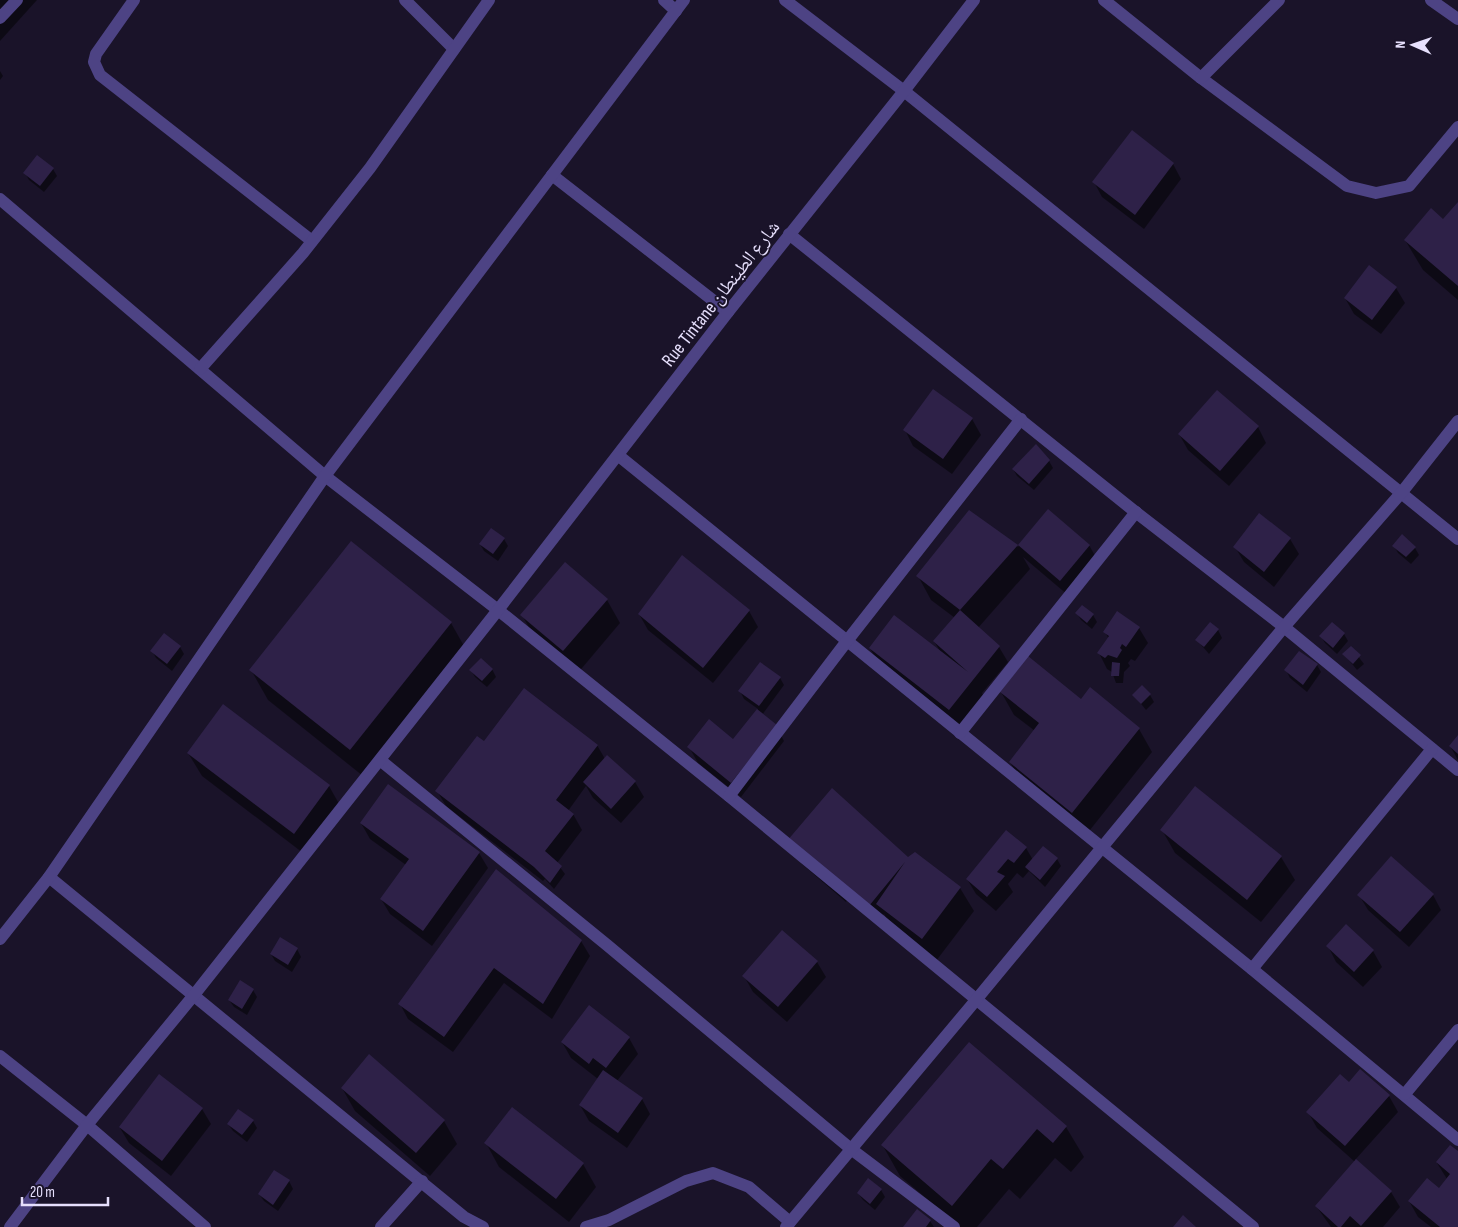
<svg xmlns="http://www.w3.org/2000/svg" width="1458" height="1227" viewBox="0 0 1458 1227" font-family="'Sofia Sans Condensed','Noto Naskh Arabic',sans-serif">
  <rect width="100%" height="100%" fill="#1a1329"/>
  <!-- shadow -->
  <g fill="#0007">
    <polygon points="0,0 37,0 0,41"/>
    <polygon points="0,71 3,76 0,80"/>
    <polygon points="1173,164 1181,179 1144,229 1102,197 1094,182"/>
    <polygon points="53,169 57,176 44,192 29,180 25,173"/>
    <polygon points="1458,204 1458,300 1423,270 1405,240 1443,221"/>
    <polygon points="1396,288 1405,303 1381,334 1354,314 1345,298"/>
    <polygon points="972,419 981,435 952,474 913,446 905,430"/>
    <polygon points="1258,427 1266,443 1229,486 1188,450 1179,434"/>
    <polygon points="1049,461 1053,468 1034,490 1017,476 1013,469"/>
    <polygon points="969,511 1018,547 1048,511 1089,545 1098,561 1069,596 1023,557 1030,569 978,628 999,647 1008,662 982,693 986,701 962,732 883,672 870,648 941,653 934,641 955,618 931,600 918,576"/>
    <polygon points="491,529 504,539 508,546 498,561 484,551 480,544"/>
    <polygon points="1290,539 1299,554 1274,587 1244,562 1235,547"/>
    <polygon points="1394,546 1415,548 1419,555 1411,564 1398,553"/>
    <polygon points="607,600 620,623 577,674 535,638 522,615"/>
    <polygon points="749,611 758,627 713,683 648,630 639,614"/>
    <polygon points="1077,613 1093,615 1097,622 1092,629 1081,620"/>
    <polygon points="451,623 468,653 368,780 268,700 251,670"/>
    <polygon points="1210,624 1218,630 1222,638 1209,654 1197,640"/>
    <polygon points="1139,628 1148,643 1135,661 1131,659 1128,663 1130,666 1124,672 1123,683 1116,683 1112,672 1107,669 1099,653 1109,639 1105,632"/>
    <polygon points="1344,634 1348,641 1337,654 1325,643 1321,636"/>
    <polygon points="180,647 184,654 172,671 156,658 152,651"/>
    <polygon points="1351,647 1364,664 1357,670 1344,654"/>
    <polygon points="1317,665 1321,672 1307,692 1290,678 1286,670"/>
    <polygon points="492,669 496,677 487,687 475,677 471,670"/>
    <polygon points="780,678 784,685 762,715 776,726 784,741 741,797 698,763 689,747 734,740 758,709 744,699 740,691"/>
    <polygon points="1001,692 1081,701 1139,729 1152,752 1086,835 1024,785 1010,762 1035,731 1014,715"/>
    <polygon points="1134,695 1150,695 1154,702 1146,710"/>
    <polygon points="1458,737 1458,760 1450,746"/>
    <polygon points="484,743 597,745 605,759 635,782 644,797 621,823 593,798 586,786 568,811 573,814 582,830 557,863 565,874 554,889 545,879 543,881 446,806 437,791"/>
    <polygon points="188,753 329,786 342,809 307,856 202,776"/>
    <polygon points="1195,788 1281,857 1295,880 1261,922 1175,853 1162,830"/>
    <polygon points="361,823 479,853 488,868 432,946 390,914 381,899 406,865 370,839"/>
    <polygon points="1006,831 1026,848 1033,860 1057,859 1061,866 1045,887 1029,871 1023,878 1017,873 1008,884 1013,892 996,911 976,894 967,879"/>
    <polygon points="788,841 908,859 960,888 974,911 936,961 891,927 884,914 878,921 848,899 846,902 802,864"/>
    <polygon points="496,871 581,941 590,956 552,1019 504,983 453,1052 408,1019 400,1004"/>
    <polygon points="1359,895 1433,895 1441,910 1409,947 1368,910"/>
    <polygon points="1346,926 1373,951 1382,967 1363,987 1336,962 1328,946"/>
    <polygon points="297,949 301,957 292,972 275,961 271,954"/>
    <polygon points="817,962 826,977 787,1022 753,992 744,976"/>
    <polygon points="253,990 257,997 247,1015 234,1007 229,1000"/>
    <polygon points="629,1038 638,1054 617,1081 642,1099 650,1114 627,1148 589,1121 580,1105 598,1079 571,1058 562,1042"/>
    <polygon points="969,1044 1066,1127 1084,1157 1071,1172 1055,1158 1020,1199 1009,1189 977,1227 960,1227 900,1176 883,1146"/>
    <polygon points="342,1088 444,1121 457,1144 430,1176 355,1111"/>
    <polygon points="1389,1096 1398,1112 1355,1160 1391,1192 1400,1207 1383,1227 1331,1227 1316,1206 1355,1162 1317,1128 1308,1112"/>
    <polygon points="202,1109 211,1124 171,1176 129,1143 120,1128"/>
    <polygon points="253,1121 257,1128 247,1142 233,1131 228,1124"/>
    <polygon points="486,1143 583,1164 596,1187 569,1222 499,1167"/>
    <polygon points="1458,1153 1458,1227 1431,1227 1418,1217 1409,1201 1439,1189 1447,1179 1437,1163"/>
    <polygon points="289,1181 293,1189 278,1211 264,1201 259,1194"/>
    <polygon points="881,1190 885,1197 875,1210 863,1200 858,1193"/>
    <polygon points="930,1221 934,1227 905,1227"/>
  </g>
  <!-- building -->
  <g fill="#2e2148">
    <polygon points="1132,130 1174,163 1135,215 1092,182"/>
    <polygon points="37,155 54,168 40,186 23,173"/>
    <polygon points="1458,202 1458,286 1404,240 1431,208 1443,219"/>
    <polygon points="1369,265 1397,287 1372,320 1344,298"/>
    <polygon points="933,389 973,418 943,459 903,430"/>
    <polygon points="1217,390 1259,426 1220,471 1178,434"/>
    <polygon points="1036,444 1050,460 1029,484 1012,469"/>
    <polygon points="1048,509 1090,545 1060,581 1018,545"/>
    <polygon points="969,510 1018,545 960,610 916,576"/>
    <polygon points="1259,513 1291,538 1264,572 1233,547"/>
    <polygon points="491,528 505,538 493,554 479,544"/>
    <polygon points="1402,534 1416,547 1406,557 1392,546"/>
    <polygon points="351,541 452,622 350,750 249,670"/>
    <polygon points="682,555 750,610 703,668 638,614"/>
    <polygon points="565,562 608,599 563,651 520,615"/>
    <polygon points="1082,605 1094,614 1087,623 1075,613"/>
    <polygon points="960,610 1000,646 949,710 869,648 894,615 968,672 933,641"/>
    <polygon points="1117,611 1140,627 1126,647 1122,644 1120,648 1122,650 1117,658 1108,655 1105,658 1097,653 1109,636 1103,632"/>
    <polygon points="1210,622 1219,629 1204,647 1195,640"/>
    <polygon points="1332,622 1345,633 1333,648 1319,636"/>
    <polygon points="164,633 181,646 167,664 150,651"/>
    <polygon points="1351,646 1361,655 1353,664 1342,654"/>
    <polygon points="1299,651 1318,664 1303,685 1284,670"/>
    <polygon points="1028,656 1081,699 1090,687 1140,728 1072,813 1009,762 1039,723 1000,692"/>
    <polygon points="481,658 493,669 482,681 469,670"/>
    <polygon points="760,662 781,677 759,706 738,691"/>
    <polygon points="1112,662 1120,663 1119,676 1111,676"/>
    <polygon points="1142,685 1151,694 1141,704 1132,695"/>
    <polygon points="524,688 598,745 556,800 574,814 545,851 562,866 550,883 534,867 435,791 477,736 484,741"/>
    <polygon points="223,704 330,785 294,834 187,753"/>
    <polygon points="757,709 777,725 731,783 687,747 709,719 733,739"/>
    <polygon points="1458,735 1458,754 1449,746"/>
    <polygon points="607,755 636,781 611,809 583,782"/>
    <polygon points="388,784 480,852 423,931 380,899 409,859 360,823"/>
    <polygon points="1195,786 1282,856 1247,900 1160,830"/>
    <polygon points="832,788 908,857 915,852 961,887 922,939 876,904 905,862 869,906 787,841"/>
    <polygon points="1006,830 1027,847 1014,863 1008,859 997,872 1005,876 987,897 966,879"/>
    <polygon points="1043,846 1058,858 1040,880 1025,867"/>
    <polygon points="1391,856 1434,894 1400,932 1357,895"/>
    <polygon points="496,869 582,940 543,1004 494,968 444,1037 398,1004"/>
    <polygon points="1346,924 1374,950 1354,972 1326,946"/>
    <polygon points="782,930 818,961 778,1007 742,976"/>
    <polygon points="280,937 298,948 288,965 270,954"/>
    <polygon points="240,980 254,989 242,1009 228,1000"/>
    <polygon points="589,1005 630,1037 606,1068 593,1058 589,1064 561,1042"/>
    <polygon points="969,1042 1067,1126 1053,1143 1037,1129 1003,1169 991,1159 952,1206 881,1145"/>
    <polygon points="369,1054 445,1120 416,1153 341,1088"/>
    <polygon points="1360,1069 1390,1095 1345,1146 1306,1112 1340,1074 1349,1082"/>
    <polygon points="603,1070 643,1098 618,1133 579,1105"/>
    <polygon points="159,1074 203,1108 162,1161 119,1127"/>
    <polygon points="512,1107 584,1163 556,1199 484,1143"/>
    <polygon points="238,1109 254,1120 242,1135 227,1124"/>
    <polygon points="1450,1145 1458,1151 1458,1227 1440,1227 1408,1201 1427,1178 1439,1188 1450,1174 1436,1162"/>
    <polygon points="1356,1159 1392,1191 1361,1226 1350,1216 1341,1227 1338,1227 1315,1206"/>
    <polygon points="274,1170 290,1180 273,1205 258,1194"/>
    <polygon points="868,1178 882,1189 870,1204 857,1193"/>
    <polygon points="917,1209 931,1220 926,1227 903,1227"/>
    <polygon points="1183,1215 1196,1227 1173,1227"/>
  </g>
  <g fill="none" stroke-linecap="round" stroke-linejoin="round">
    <!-- minor -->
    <g stroke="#4d4384" stroke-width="12">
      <polyline points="134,0 96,54 94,62 100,75 312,241"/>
      <polyline points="405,0 454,49"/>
      <polyline points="664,0 676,11"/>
      <polyline points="785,0 904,91 1458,539"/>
      <polyline points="1104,0 1201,78 1347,186 1376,193 1409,186 1458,127"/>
      <polyline points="1431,0 1458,19"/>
      <polyline points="0,18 17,0"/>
      <polyline points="1201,78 1279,0"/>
      <polyline points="552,175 728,312"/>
      <polyline points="0,199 325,476 498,610 729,796 1253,1227"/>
      <polyline points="789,234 1133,510 1284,627 1458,770"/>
      <polyline points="200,369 303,253 370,168 489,0"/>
      <polyline points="619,456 1252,969 1458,1140"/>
      <polyline points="960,733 1136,512"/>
      <polyline points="380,760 607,945 851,1149 954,1227"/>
      <polyline points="729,796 847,641 1021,419"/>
      <polyline points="49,877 464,1217 483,1227"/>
      <polyline points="0,939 49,877 325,476 684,0"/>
      <polyline points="1252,969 1432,749"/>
      <polyline points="0,1056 87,1125 205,1227"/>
      <polyline points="1405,1094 1458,1030"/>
      <polyline points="10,1227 87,1125 194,995 498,610 728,312 904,91 974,0"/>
      <polyline points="381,1227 422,1181"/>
      <polyline points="586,1227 609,1220 686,1181 713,1173 749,1187 790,1222"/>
      <polyline points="786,1227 976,1000 1284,627 1402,492 1458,421"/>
    </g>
  </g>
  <g text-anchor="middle" stroke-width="4" stroke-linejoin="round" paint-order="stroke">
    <!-- street labels -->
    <g font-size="19" fill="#e6dffc" stroke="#1a1329">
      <text transform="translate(720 293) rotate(-52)" y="7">Rue Tintane شارع الطينطان</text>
    </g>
  </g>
  <!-- north arrow -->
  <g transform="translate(1413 45) rotate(272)" stroke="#1a1329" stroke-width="4" paint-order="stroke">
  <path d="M0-4L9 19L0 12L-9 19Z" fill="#e6dffc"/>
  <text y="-8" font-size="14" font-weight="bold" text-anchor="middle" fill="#e6dffc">N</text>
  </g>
  <!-- scale -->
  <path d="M22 1197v8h86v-8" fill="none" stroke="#e6dffc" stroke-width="2.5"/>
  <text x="30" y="1197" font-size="15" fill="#e6dffc" stroke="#1a1329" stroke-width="4" paint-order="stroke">20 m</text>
</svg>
